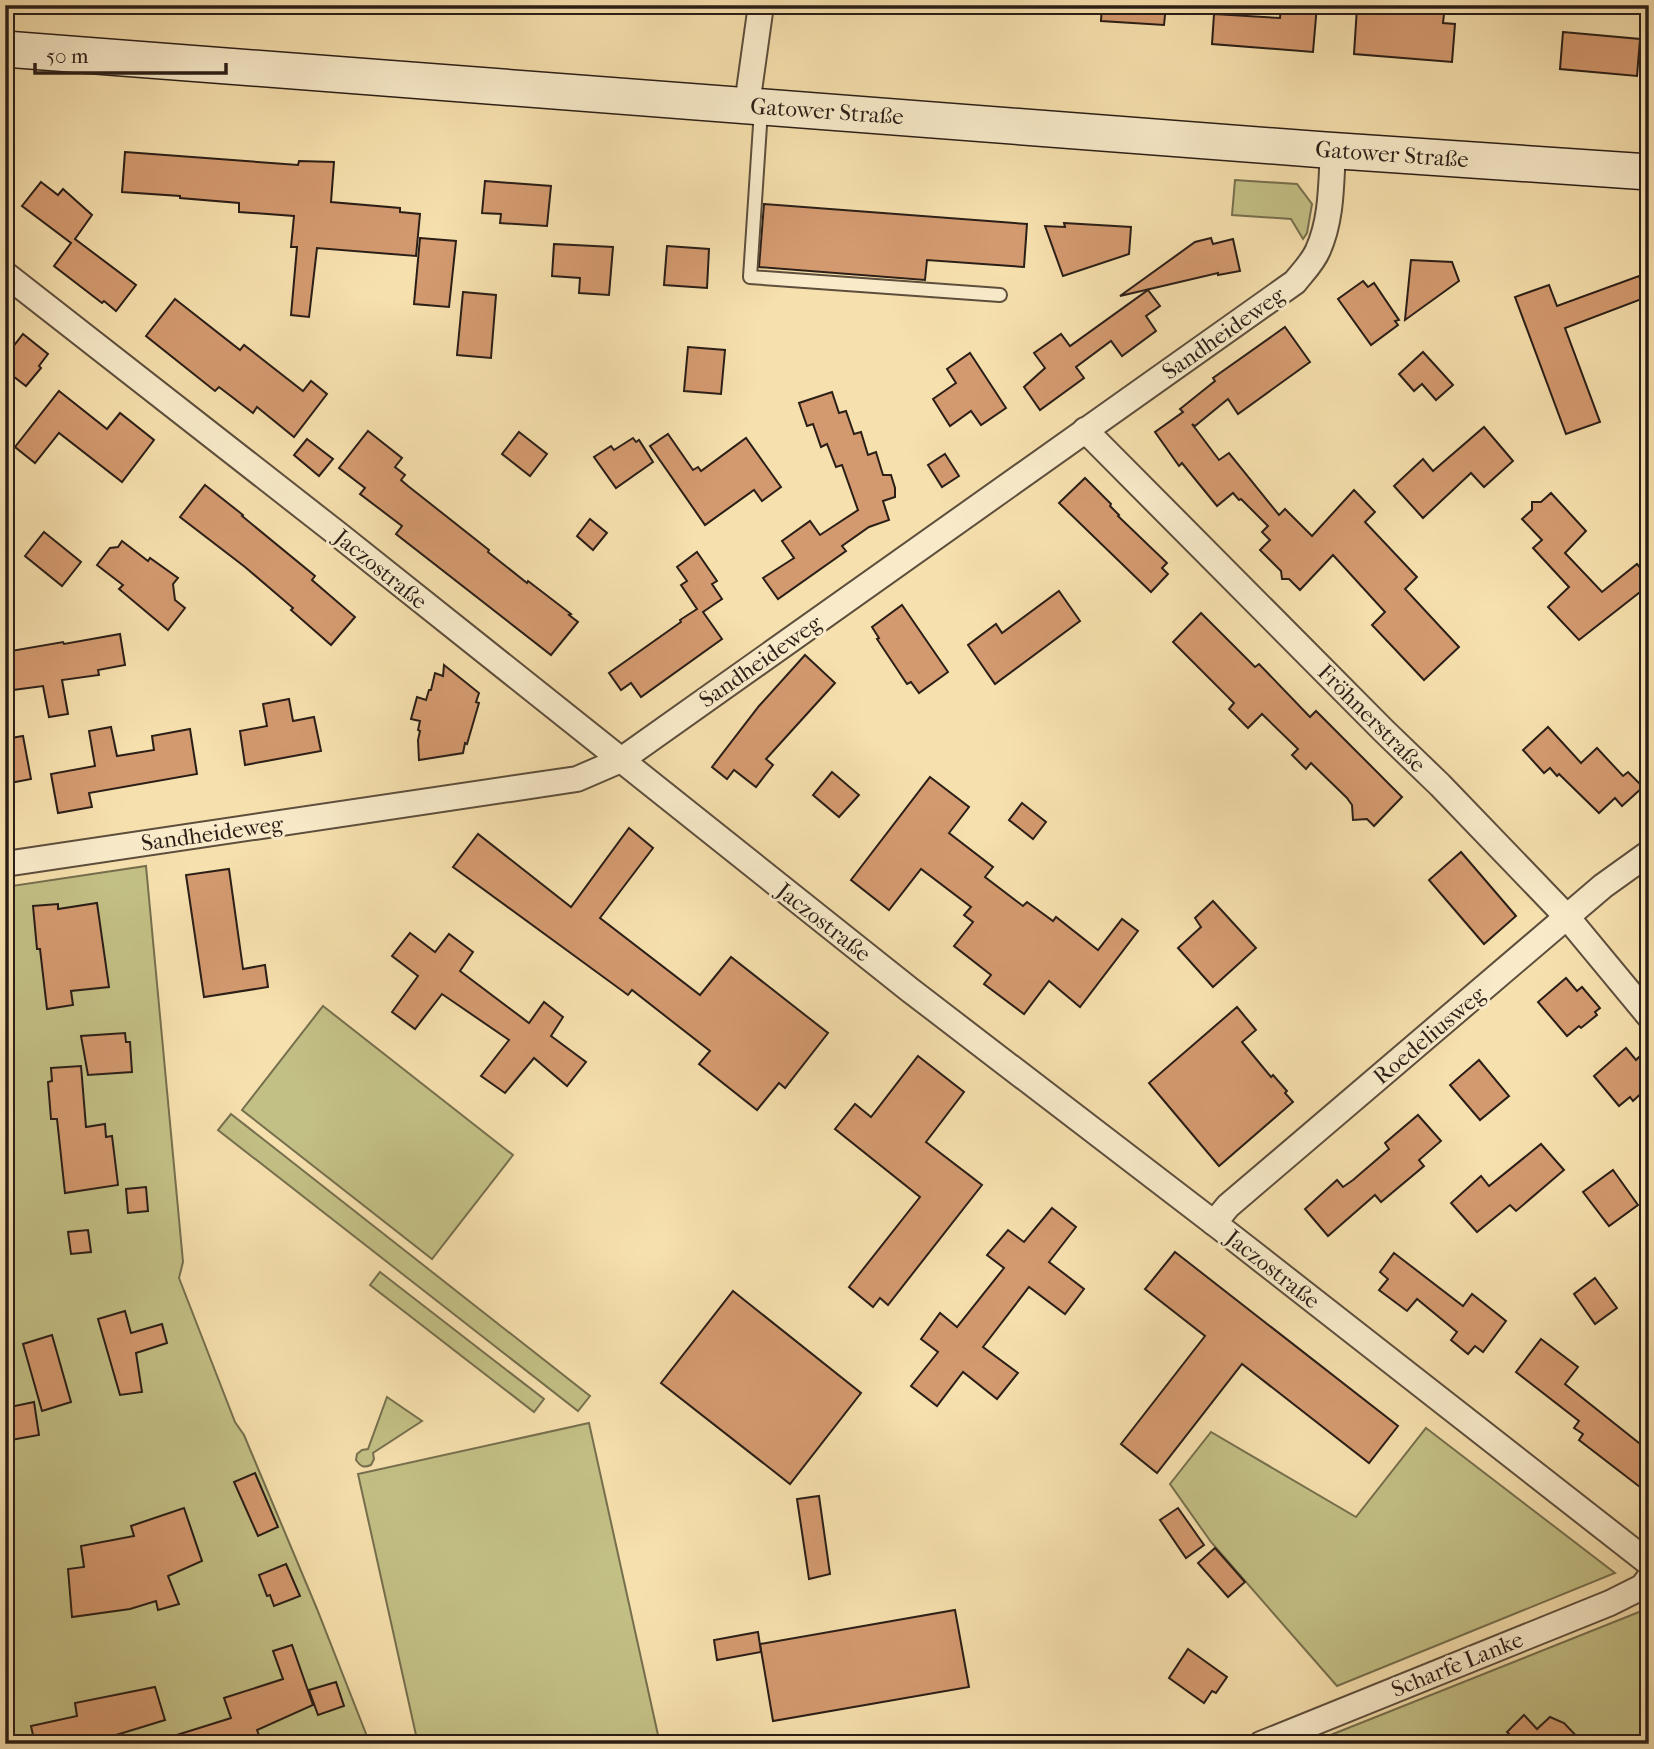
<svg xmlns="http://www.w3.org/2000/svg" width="1654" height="1749" viewBox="0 0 1654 1749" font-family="'IM FELL French Canon',serif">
  <rect width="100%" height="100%" fill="#f6e0ad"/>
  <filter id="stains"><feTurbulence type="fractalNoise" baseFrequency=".00286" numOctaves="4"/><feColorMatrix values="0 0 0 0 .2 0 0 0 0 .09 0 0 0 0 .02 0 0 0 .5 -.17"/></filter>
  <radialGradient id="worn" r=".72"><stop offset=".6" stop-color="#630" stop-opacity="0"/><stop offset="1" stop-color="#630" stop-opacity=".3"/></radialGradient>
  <!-- green -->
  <g fill="#c3c085" stroke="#766f4e" stroke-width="2">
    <polygon points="1235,180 1297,184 1312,204 1307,233 1303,239 1291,219 1232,215"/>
    <polygon points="146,866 183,1262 179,1278 235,1422 244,1435 317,1609 370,1744 5,1744 5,887"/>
    <polygon points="323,1006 513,1155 432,1259 242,1110"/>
    <polygon points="231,1114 590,1396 578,1411 218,1130"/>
    <polygon points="380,1272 544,1399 534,1412 370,1285"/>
    <path d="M387,1397L422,1421L373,1453L374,1459L371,1465C364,1468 361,1467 356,1460L357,1454L362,1450L368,1449Z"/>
    <polygon points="589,1423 660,1744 418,1744 358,1474"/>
    <polygon points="1426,1428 1615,1573 1337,1686 1211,1542 1170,1484 1211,1432 1356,1517"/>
    <polygon points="1649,1608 1649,1744 1308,1744"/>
  </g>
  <!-- building -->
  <g fill="#d49a6f" stroke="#2a1e17" stroke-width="2">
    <polygon points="1102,5 1166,5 1164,25 1101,21"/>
    <polygon points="1281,5 1317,5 1313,52 1212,44 1214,14 1280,18"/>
    <polygon points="1377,5 1445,5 1443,23 1455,24 1452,62 1354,54 1357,7 1377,9"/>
    <polygon points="1563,32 1640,39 1637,76 1560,69"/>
    <polygon points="125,152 298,165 299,161 334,162 331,202 400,208 400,212 420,214 416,256 317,248 309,317 291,315 297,247 291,247 294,216 239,212 239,203 180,198 180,196 122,192"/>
    <polygon points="485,181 551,186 547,226 500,223 501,214 482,213"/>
    <polygon points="41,182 58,195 63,189 92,215 75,239 136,285 116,311 104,301 102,303 54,266 71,243 22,206"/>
    <polygon points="764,204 1027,224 1024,267 927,260 925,280 759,267"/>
    <polygon points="1064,223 1131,227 1129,254 1063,276 1045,226 1065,227"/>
    <polygon points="420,238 456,241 449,307 414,304"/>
    <polygon points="1211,238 1213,244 1233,239 1240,271 1218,275 1218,273 1120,296 1195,242"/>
    <polygon points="554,244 613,247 609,295 579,293 580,278 552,276"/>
    <polygon points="667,246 709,249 707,288 664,285"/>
    <polygon points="1411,260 1452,262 1459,281 1405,320"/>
    <polygon points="1639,276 1647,297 1565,328 1600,422 1566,434 1515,297 1549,285 1557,306"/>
    <polygon points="1363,281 1368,287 1374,283 1399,320 1395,321 1398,325 1371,345 1338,299"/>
    <polygon points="1148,290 1160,306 1146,316 1156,331 1122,356 1111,341 1076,367 1084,378 1040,410 1024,387 1045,368 1034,353 1061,334 1070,346"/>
    <polygon points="463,292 496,295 491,358 457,355"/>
    <polygon points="175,299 240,350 244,345 303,391 311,381 327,394 294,437 257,407 253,413 219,387 215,391 146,336"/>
    <polygon points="1285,327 1310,362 1238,414 1228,399 1195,426 1192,424 1219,460 1229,453 1279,515 1285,509 1312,536 1354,490 1375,512 1365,522 1417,577 1405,589 1459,647 1424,680 1372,625 1385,612 1333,555 1300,590 1289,579 1282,579 1281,571 1260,550 1270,540 1262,532 1268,526 1241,499 1239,500 1233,493 1217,506 1182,463 1179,466 1155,432 1183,412 1180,409 1215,381 1213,378"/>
    <polygon points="23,334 48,354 39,366 41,368 26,386 5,370 5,357"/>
    <polygon points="688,347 725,350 721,394 684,391"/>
    <polygon points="1423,352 1453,385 1436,400 1422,384 1414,391 1399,374"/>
    <polygon points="970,353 1006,408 981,425 971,411 950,426 933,399 956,383 947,369"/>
    <polygon points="59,391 107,429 120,413 154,440 122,482 59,433 35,463 15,447"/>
    <polygon points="832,392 839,413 846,411 854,434 861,432 868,455 876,452 883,475 891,475 895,488 895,497 883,501 889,520 869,527 842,546 846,551 778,599 763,578 794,558 782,541 810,521 820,535 858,510 842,465 836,467 827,444 821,447 813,424 807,426 799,403"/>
    <polygon points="1484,427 1513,461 1484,487 1471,473 1423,518 1394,486 1423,459 1433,471"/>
    <polygon points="368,431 402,458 395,467 405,475 401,480 408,486 489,550 488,552 527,583 528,581 571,614 569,615 578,622 551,655 396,534 402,526 360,494 365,488 339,468"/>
    <polygon points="519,432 547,454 530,476 502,454"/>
    <polygon points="668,434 693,470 698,467 701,471 746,438 781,487 762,501 754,490 705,525 650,446"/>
    <polygon points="633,438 636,442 639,440 653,462 616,488 594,457 611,446 614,450"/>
    <polygon points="307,439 333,459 319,476 294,455"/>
    <polygon points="945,454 959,476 942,487 928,465"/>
    <polygon points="1085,478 1111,504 1110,506 1119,515 1118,516 1167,563 1162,568 1168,574 1151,592 1059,503"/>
    <polygon points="205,485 243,515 242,516 315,576 312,580 355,617 331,645 291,610 293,608 245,567 180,517"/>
    <polygon points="1551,493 1586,531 1565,553 1602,592 1637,564 1649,578 1649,585 1579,640 1548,607 1569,587 1533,548 1542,540 1522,519 1532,510 1532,502 1541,502"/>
    <polygon points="590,519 607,533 593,550 577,536"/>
    <polygon points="44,532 81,562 62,586 25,556"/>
    <polygon points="122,541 148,561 150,558 178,578 173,584 175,600 185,608 168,630 119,589 123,585 97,565 110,548 118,547"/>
    <polygon points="697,552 717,581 712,584 722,599 703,612 722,639 641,697 631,683 621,690 609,673 681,622 680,620 697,609 681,585 687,581 677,567"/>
    <polygon points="1059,591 1080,621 995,684 968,645 996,624 1002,633"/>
    <polygon points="902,605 948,672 919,693 911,682 907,684 877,639 879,638 872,627"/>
    <polygon points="1201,613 1255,667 1259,664 1310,717 1316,711 1402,797 1374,826 1367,819 1353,820 1352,805 1347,798 1311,763 1306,769 1292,755 1298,749 1262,714 1248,728 1229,709 1234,703 1173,642"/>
    <polygon points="120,634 125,665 98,670 99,675 62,680 68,714 49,717 43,686 5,691 5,652 63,642 64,644"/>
    <polygon points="805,655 835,683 766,759 773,765 756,787 734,770 727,779 712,767 759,706"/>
    <polygon points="444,665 479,693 476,702 479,703 467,744 465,743 463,753 419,760 418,740 420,731 418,730 420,721 411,719 417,697 426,700 429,690 431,690 435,673 443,676"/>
    <polygon points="289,699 293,721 314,717 321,751 245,765 240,731 267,726 263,704"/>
    <polygon points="111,727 117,756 154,750 152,736 190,729 197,774 89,793 92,807 58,813 51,774 95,766 89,731"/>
    <polygon points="1548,727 1581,763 1597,748 1623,776 1628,772 1643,787 1622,806 1615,798 1599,813 1559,774 1557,776 1550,768 1544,773 1523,750"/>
    <polygon points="23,736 31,779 5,784 5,739"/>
    <polygon points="832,772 859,795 839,817 813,795"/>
    <polygon points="930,777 969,807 949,833 993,867 985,877 1023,906 1027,902 1053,921 1056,917 1098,950 1122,919 1138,931 1080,1007 1049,981 1024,1014 984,984 991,975 954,946 973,922 964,915 971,907 921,869 889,910 851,880"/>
    <polygon points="1022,803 1046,822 1033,839 1009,820"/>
    <polygon points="629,828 653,848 600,918 700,995 731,957 828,1033 785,1088 779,1083 757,1110 699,1064 710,1051 632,990 628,995 453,867 478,834 571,907"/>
    <polygon points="1461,852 1516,916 1484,944 1429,880"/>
    <polygon points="229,869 243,969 265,965 268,987 204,997 186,875"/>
    <polygon points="1213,901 1256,948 1213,987 1178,948 1201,927 1195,918"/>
    <polygon points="97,903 109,987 71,991 73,1005 47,1009 40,949 37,949 33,906 58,904 58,909"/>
    <polygon points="410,933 435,952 449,934 473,952 460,971 529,1023 544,1002 563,1017 551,1036 586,1062 567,1086 534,1058 505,1093 481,1076 509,1040 442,994 415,1029 392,1012 418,976 392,956"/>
    <polygon points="1566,978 1577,991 1582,987 1600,1008 1595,1012 1597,1015 1581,1028 1579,1026 1567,1036 1538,1002"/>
    <polygon points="1237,1007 1256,1030 1242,1042 1271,1077 1273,1075 1287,1091 1285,1093 1293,1102 1219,1166 1149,1083"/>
    <polygon points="125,1033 126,1042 130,1042 132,1072 88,1075 81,1036"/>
    <polygon points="1626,1048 1636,1060 1639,1057 1649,1069 1649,1086 1633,1101 1630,1097 1619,1106 1594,1076"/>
    <polygon points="918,1056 964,1092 926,1142 982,1185 888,1305 880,1298 873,1307 849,1287 920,1197 835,1129 855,1104 871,1117"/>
    <polygon points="1479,1060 1509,1096 1480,1120 1450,1085"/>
    <polygon points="81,1066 86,1127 105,1124 106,1137 112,1136 118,1185 65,1193 57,1119 51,1119 48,1082 52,1081 51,1068"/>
    <polygon points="1418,1115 1441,1141 1419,1160 1424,1166 1381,1202 1375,1195 1328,1236 1305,1209 1337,1180 1343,1187 1353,1180 1389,1149 1385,1143"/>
    <polygon points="1541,1144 1564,1170 1516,1211 1510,1205 1477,1232 1451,1203 1481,1176 1489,1186"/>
    <polygon points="1613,1170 1638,1205 1609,1226 1583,1192"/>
    <polygon points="146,1187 148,1211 128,1213 126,1189"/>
    <polygon points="1052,1208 1076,1227 1049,1262 1084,1289 1065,1314 1029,1287 983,1347 1018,1373 997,1399 963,1372 937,1406 911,1386 938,1352 921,1339 940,1313 957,1327 1004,1268 987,1255 1008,1230 1024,1242"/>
    <polygon points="88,1230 91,1252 71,1254 68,1232"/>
    <polygon points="1175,1252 1398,1426 1369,1463 1242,1364 1157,1473 1121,1444 1205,1336 1145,1289"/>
    <polygon points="1394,1253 1463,1306 1472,1294 1506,1321 1483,1352 1475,1346 1468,1354 1451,1340 1457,1332 1417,1299 1407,1311 1379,1290 1388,1279 1380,1272"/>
    <polygon points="1595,1278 1617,1308 1595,1324 1574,1294"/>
    <polygon points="733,1291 861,1393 790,1484 661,1383"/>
    <polygon points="125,1311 131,1333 162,1324 167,1343 136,1353 142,1392 120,1395 98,1319"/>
    <polygon points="52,1335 71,1402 42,1411 23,1344"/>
    <polygon points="1541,1339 1578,1367 1565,1384 1649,1451 1649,1494 1579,1440 1583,1434 1574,1428 1579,1421 1516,1372"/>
    <polygon points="34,1402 39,1435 5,1441 5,1408"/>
    <polygon points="255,1473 278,1527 258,1536 234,1482"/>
    <polygon points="819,1496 830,1574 809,1579 797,1499"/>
    <polygon points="184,1508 202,1561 168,1576 179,1604 158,1610 156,1601 130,1609 72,1617 68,1569 84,1567 81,1546 134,1536 131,1526"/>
    <polygon points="1178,1508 1204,1545 1186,1558 1160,1520"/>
    <polygon points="1215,1548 1245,1582 1228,1597 1198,1563"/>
    <polygon points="286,1564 300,1596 274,1606 270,1595 267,1596 259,1575"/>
    <polygon points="955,1610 969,1687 773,1721 760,1644"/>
    <polygon points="758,1632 761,1652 717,1660 714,1640"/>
    <polygon points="292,1645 313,1705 257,1730 260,1738 241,1744 165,1744 164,1739 231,1718 224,1698 283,1679 273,1651"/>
    <polygon points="1188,1649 1227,1677 1216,1693 1212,1691 1204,1703 1169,1678"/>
    <polygon points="336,1682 344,1706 318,1715 309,1690"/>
    <polygon points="155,1687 165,1720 113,1736 116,1744 35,1744 31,1726 77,1716 75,1703"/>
    <polygon points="1524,1715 1537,1729 1550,1717 1564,1723 1584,1744 1519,1744 1507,1732"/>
  </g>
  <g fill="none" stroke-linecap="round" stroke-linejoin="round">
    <!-- lane casing -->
    <g stroke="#5d4e3c" stroke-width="16">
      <polyline id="lane" points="761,110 750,277 1000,295"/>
    </g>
    <!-- street casing -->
    <g stroke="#5d4e3c" stroke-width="28">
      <g id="street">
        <polyline points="747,105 761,5"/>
        <polyline points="5,274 339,535 910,990 1231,1236 1649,1563"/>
        <polyline points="1085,430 1384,731 1440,785 1567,917 1649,1016"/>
        <path d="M5,864L577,779L621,760L1295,282C1303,272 1313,262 1318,250C1332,219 1331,183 1333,150"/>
        <polyline points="1214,1223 1228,1206 1603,886 1649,853"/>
        <polyline points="1261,1744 1610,1603 1642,1587 1649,1578"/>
      </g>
    </g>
    <!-- secondary casing -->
    <g stroke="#2a1e17" stroke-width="38">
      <polyline id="secondary" points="5,49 1325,150 1649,172"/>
    </g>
    <!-- lane -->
    <use href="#lane" stroke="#f9ebca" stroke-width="12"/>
    <!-- street -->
    <use href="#street" stroke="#f9ebca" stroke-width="24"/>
    <!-- secondary -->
    <use href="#secondary" stroke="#f9ebca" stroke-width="35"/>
  </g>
  <g text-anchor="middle" stroke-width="6" stroke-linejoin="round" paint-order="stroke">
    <!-- street labels -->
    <g font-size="23" fill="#2a1e17" stroke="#f9ebca">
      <text transform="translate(827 111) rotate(4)" y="8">Gatower Straße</text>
      <text transform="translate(1392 154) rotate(4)" y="8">Gatower Straße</text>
      <text transform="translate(1223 333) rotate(-35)" y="8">Sandheideweg</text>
      <text transform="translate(381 569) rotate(39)" y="8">Jaczostraße</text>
      <text transform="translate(760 661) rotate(-35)" y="8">Sandheideweg</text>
      <text transform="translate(1372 718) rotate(45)" y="8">Fröhnerstraße</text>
      <text transform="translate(212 833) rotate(-8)" y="8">Sandheideweg</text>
      <text transform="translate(824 922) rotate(38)" y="8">Jaczostraße</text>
      <text transform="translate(1429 1035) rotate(-40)" y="8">Roedeliusweg</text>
      <text transform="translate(1273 1269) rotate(38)" y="8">Jaczostraße</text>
      <text transform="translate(1457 1664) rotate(-22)" y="8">Scharfe Lanke</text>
    </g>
  </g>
  <!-- margin -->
  <rect width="1654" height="1749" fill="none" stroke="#f6e0ad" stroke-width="28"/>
  <rect x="7" y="7" width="1640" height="1735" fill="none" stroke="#2a1e17" stroke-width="3.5"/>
  <rect x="14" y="14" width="1626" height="1721" fill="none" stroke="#2a1e17" stroke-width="2"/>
  <!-- scale -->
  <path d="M35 63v10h191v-10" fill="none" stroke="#2a1e17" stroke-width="3.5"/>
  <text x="46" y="63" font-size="21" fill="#2a1e17" stroke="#f9ebca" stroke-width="5" paint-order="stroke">50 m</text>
  <rect width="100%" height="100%" filter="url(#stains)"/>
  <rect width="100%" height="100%" fill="url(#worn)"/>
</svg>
